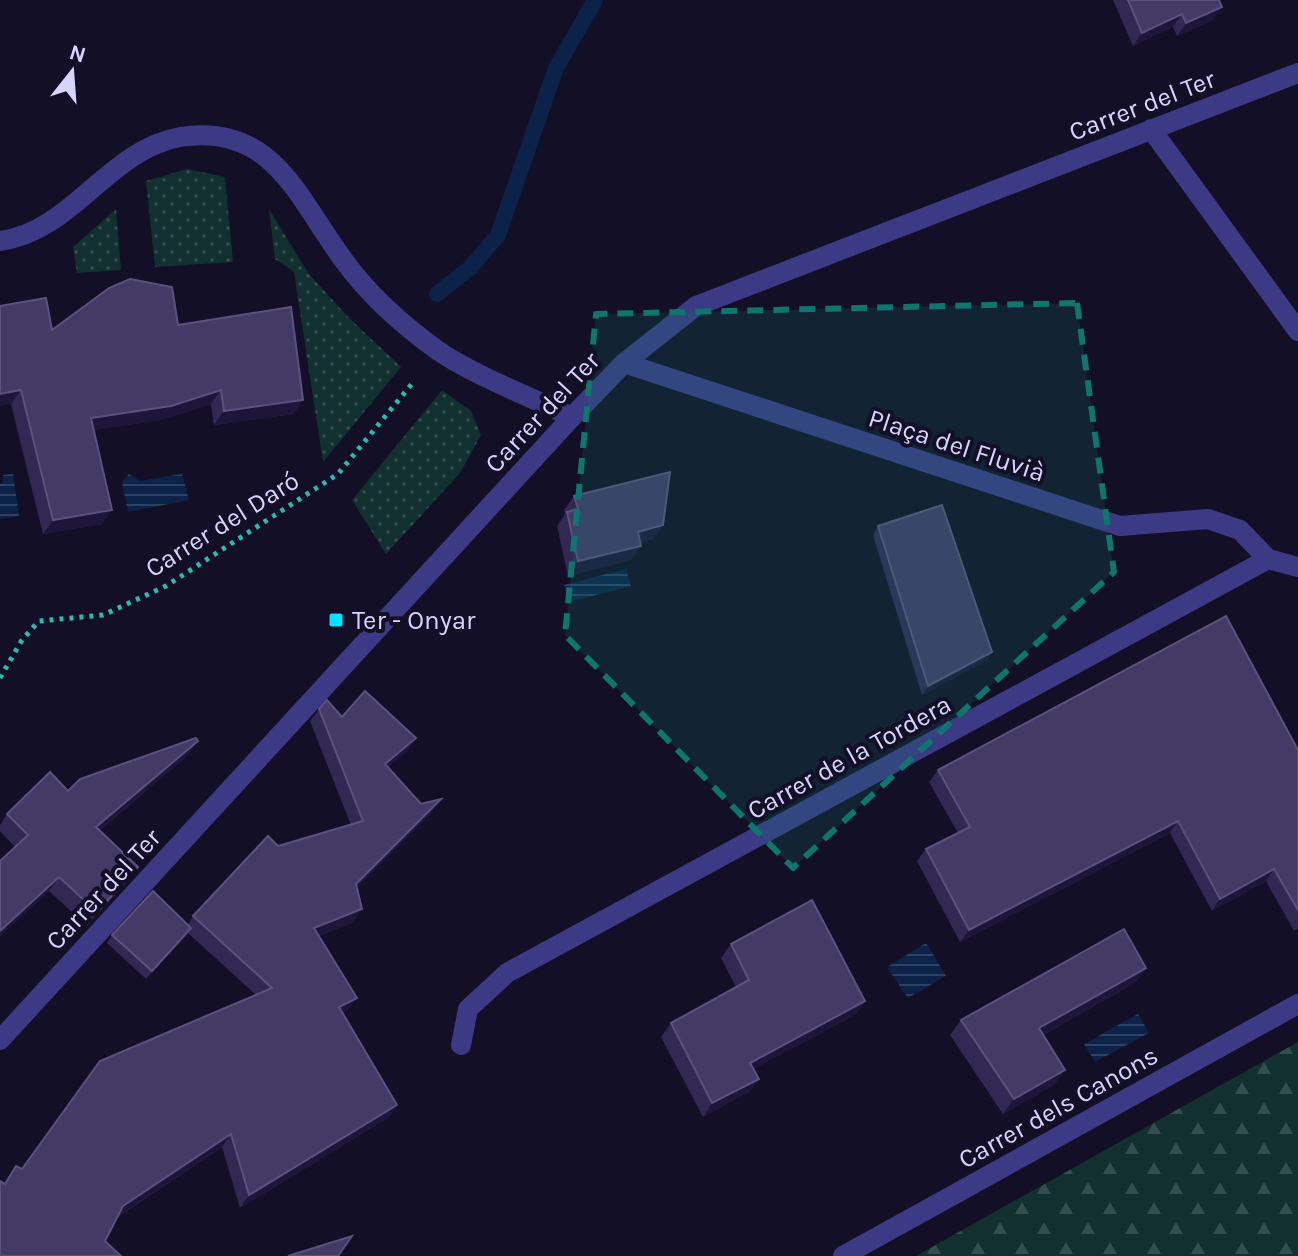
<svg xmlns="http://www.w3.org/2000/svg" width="1298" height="1256" viewBox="0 0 1298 1256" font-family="Karla,sans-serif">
  <defs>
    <pattern id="grass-dots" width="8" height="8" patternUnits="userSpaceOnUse" patternTransform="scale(2)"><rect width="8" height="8" fill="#12302f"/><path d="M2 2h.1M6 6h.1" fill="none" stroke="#344d4e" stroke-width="1.8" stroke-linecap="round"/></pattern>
    <pattern id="forest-firs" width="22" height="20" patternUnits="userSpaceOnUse" patternTransform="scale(2)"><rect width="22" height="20" fill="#12302f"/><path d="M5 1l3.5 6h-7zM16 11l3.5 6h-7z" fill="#344d4e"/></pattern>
    <pattern id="water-rules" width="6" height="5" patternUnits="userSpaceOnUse" patternTransform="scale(2)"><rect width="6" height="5" fill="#0c2248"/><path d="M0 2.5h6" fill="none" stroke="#2f4163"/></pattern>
  </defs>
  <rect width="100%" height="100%" fill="#130f26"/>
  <!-- grass -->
  <g fill="url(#grass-dots)">
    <polygon points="187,169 225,177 233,262 155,267 146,181"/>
    <polygon points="116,209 121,270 77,273 73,247"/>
    <polygon points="269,209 308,273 349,318 401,367 323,462 294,272 275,259"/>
    <polygon points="442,390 471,411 481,435 460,473 386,554 352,500"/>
  </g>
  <!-- forest -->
  <polygon fill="url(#forest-firs)" points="1298,1042 1298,1256 916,1256"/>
  <!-- water -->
  <g fill="url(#water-rules)">
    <polygon points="13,474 19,516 0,519 0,484 3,483 3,475"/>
    <polygon points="129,474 140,481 182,474 189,500 128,512 122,482"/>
    <polygon points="626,569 631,586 568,602 564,585"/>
    <polygon points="926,943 946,976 908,998 887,967"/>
    <polygon points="1138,1014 1149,1033 1095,1062 1084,1044"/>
  </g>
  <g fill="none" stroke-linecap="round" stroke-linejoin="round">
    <!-- stream -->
    <polyline stroke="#0c2248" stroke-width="16" points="437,294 470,268 498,235 556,68 595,0"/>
    <!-- path -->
    <polyline stroke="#2fb8b0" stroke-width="5" stroke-dasharray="4 6" stroke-linecap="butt" points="0,678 22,640 39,621 103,615 166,586 338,474 415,380"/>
    <!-- minor -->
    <g stroke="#3d3a85" stroke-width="20">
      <polyline points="1151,129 1298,331"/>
      <path d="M0,241C73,231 108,150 180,137C274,122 299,201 345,262C369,295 404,326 437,350C471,374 533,398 572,417"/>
      <polyline points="624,363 1120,526 1208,519 1240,530 1268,559"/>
      <polyline points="0,1040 572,417 624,363 696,306 1298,73"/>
      <polyline points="461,1045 468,1009 507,973 1268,559 1298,567"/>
      <polyline points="843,1256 1298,1004"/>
    </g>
  </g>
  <!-- wall -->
  <g fill="#312854">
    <polygon points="1113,0 1219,0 1213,20 1177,36 1173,27 1133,46"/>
    <polygon points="178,325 294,414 214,425 211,404 161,420 93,430 102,524 43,534 11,404 52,330"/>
    <polygon points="574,496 663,525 653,539 640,543 631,560 568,576 557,526 565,514 564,510"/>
    <polygon points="878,526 992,652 986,661 922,695 873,535"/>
    <polygon points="319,709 342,717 416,738 407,751 388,767 421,804 441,799 432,812 357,887 353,922 319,936 348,1010 343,1013 397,1105 388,1118 240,1208 222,1147 118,1217 4,1183 16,1166 22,1169 256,995 188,933 146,979 107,943 112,935 188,925 193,916 278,846 351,825 310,721"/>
    <polygon points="1298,750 1298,929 1294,931 1266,881 1212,911 1170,833 960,942 917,861 926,849 958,833 929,782 938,770"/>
    <polygon points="188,755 100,830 138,867 128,881 87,926 49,891 0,936 0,861 15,847 0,831 0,825 7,814 68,791"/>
    <polygon points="731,944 865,1001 855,1015 753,1069 759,1079 749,1092 703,1117 661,1037 671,1023 736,987 721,958"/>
    <polygon points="1146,968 1135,983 1043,1035 1065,1070 1054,1085 1003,1114 950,1035 961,1020"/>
  </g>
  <!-- shaded-wall -->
  <g fill="#1d163a">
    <polygon points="1222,7 1213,20 1177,36 1186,23"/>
    <polygon points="1182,14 1173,27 1133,46 1142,33"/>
    <polygon points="21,390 11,404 0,406 0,394"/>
    <polygon points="221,390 211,404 161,420 81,432 91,418"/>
    <polygon points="303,400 294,414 214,425 224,411"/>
    <polygon points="112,510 102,524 43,534 53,520"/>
    <polygon points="663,525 653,539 627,547 638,532"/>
    <polygon points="641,546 631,560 568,576 578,561"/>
    <polygon points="992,652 986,661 922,695 928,686"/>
    <polygon points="416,738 407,751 376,777 385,764"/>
    <polygon points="198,741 188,755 86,841 96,827"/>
    <polygon points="441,799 432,812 347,897 356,884"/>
    <polygon points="1178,821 1170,833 960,942 969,930"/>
    <polygon points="138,867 128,881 87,926 97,912"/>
    <polygon points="1274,869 1266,881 1212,911 1220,899"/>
    <polygon points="59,877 49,891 0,936 0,931"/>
    <polygon points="362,909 353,922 305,941 314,928"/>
    <polygon points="191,928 186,937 146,979 152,971"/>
    <polygon points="1146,968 1135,983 1028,1043 1039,1028"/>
    <polygon points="357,998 348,1010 330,1020 339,1007"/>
    <polygon points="865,1001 855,1015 740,1076 750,1063"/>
    <polygon points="1065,1070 1054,1085 1003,1114 1014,1099"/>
    <polygon points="759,1079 749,1092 703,1117 712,1103"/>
    <polygon points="397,1105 388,1118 240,1208 249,1195"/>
    <polygon points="231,1134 222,1147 114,1219 123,1206"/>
  </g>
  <!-- building -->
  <g fill="#433a66" stroke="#5a527e" stroke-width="2">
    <polygon points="1128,0 1219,0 1222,7 1186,23 1182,14 1142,33"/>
    <polygon points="130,279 172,287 178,325 291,307 303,400 224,411 221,390 171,406 91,418 112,510 53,520 21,390 0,394 0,306 46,298 52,330 109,288"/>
    <polygon points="670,472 663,525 638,532 641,546 578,561 567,512 578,509 574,496"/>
    <polygon points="942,505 992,652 928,686 878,526"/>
    <polygon points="1226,616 1298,750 1298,910 1274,869 1220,899 1178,821 969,930 926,849 970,827 938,770"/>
    <polygon points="365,691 416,738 385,764 421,804 441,799 356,884 362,909 314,928 357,998 339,1007 397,1105 249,1195 231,1134 123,1206 105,1241 121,1256 0,1256 0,1181 5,1184 16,1166 22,1169 100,1061 272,988 193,916 268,836 278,846 363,821 319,709 327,700 342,717"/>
    <polygon points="196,738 198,741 96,827 138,867 97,912 59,877 0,931 0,861 28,835 7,814 50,772 68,791 80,779"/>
    <polygon points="153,891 191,928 152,971 112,935"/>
    <polygon points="812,900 865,1001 750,1063 759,1079 712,1103 671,1023 749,980 731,944"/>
    <polygon points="1124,929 1146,968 1039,1028 1065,1070 1014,1099 961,1020"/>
    <polygon points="352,1236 338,1256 288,1256"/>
  </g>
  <!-- marked area -->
  <path fill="#0f766e" fill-opacity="0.2" stroke="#0f766e" stroke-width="6" stroke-dasharray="16 10" stroke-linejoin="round" d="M1077,303L1114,572L793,868L565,635L596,314Z"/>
  <!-- markers -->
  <rect fill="#00e5ff" stroke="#130f26" stroke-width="3" x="328" y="612" width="16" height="16" rx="4"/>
  <g text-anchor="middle" stroke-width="8" stroke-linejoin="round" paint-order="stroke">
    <!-- street labels -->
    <g font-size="26" fill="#d9d4ff" stroke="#130f26">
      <text transform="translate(1142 105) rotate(-21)" y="9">Carrer del Ter</text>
      <text transform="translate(542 412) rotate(-47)" y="9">Carrer del Ter</text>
      <text transform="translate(957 445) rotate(18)" y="9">Plaça del Fluvià</text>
      <text transform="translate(222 524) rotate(-32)" y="9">Carrer del Daró</text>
      <text transform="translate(849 757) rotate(-29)" y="9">Carrer de la Tordera</text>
      <text transform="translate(103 889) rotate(-47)" y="9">Carrer del Ter</text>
      <text transform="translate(1058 1107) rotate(-29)" y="9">Carrer dels Canons</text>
    </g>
    <!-- poi labels -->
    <g font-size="26" fill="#d9d4ff" stroke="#130f26" text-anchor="start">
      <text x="352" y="629">Ter - Onyar</text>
    </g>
  </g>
  <!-- north arrow -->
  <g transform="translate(72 72) rotate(17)" stroke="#130f26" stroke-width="6" paint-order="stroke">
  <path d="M0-6L14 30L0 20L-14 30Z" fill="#d9d4ff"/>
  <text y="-12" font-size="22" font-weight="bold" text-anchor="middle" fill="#d9d4ff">N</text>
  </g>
</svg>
